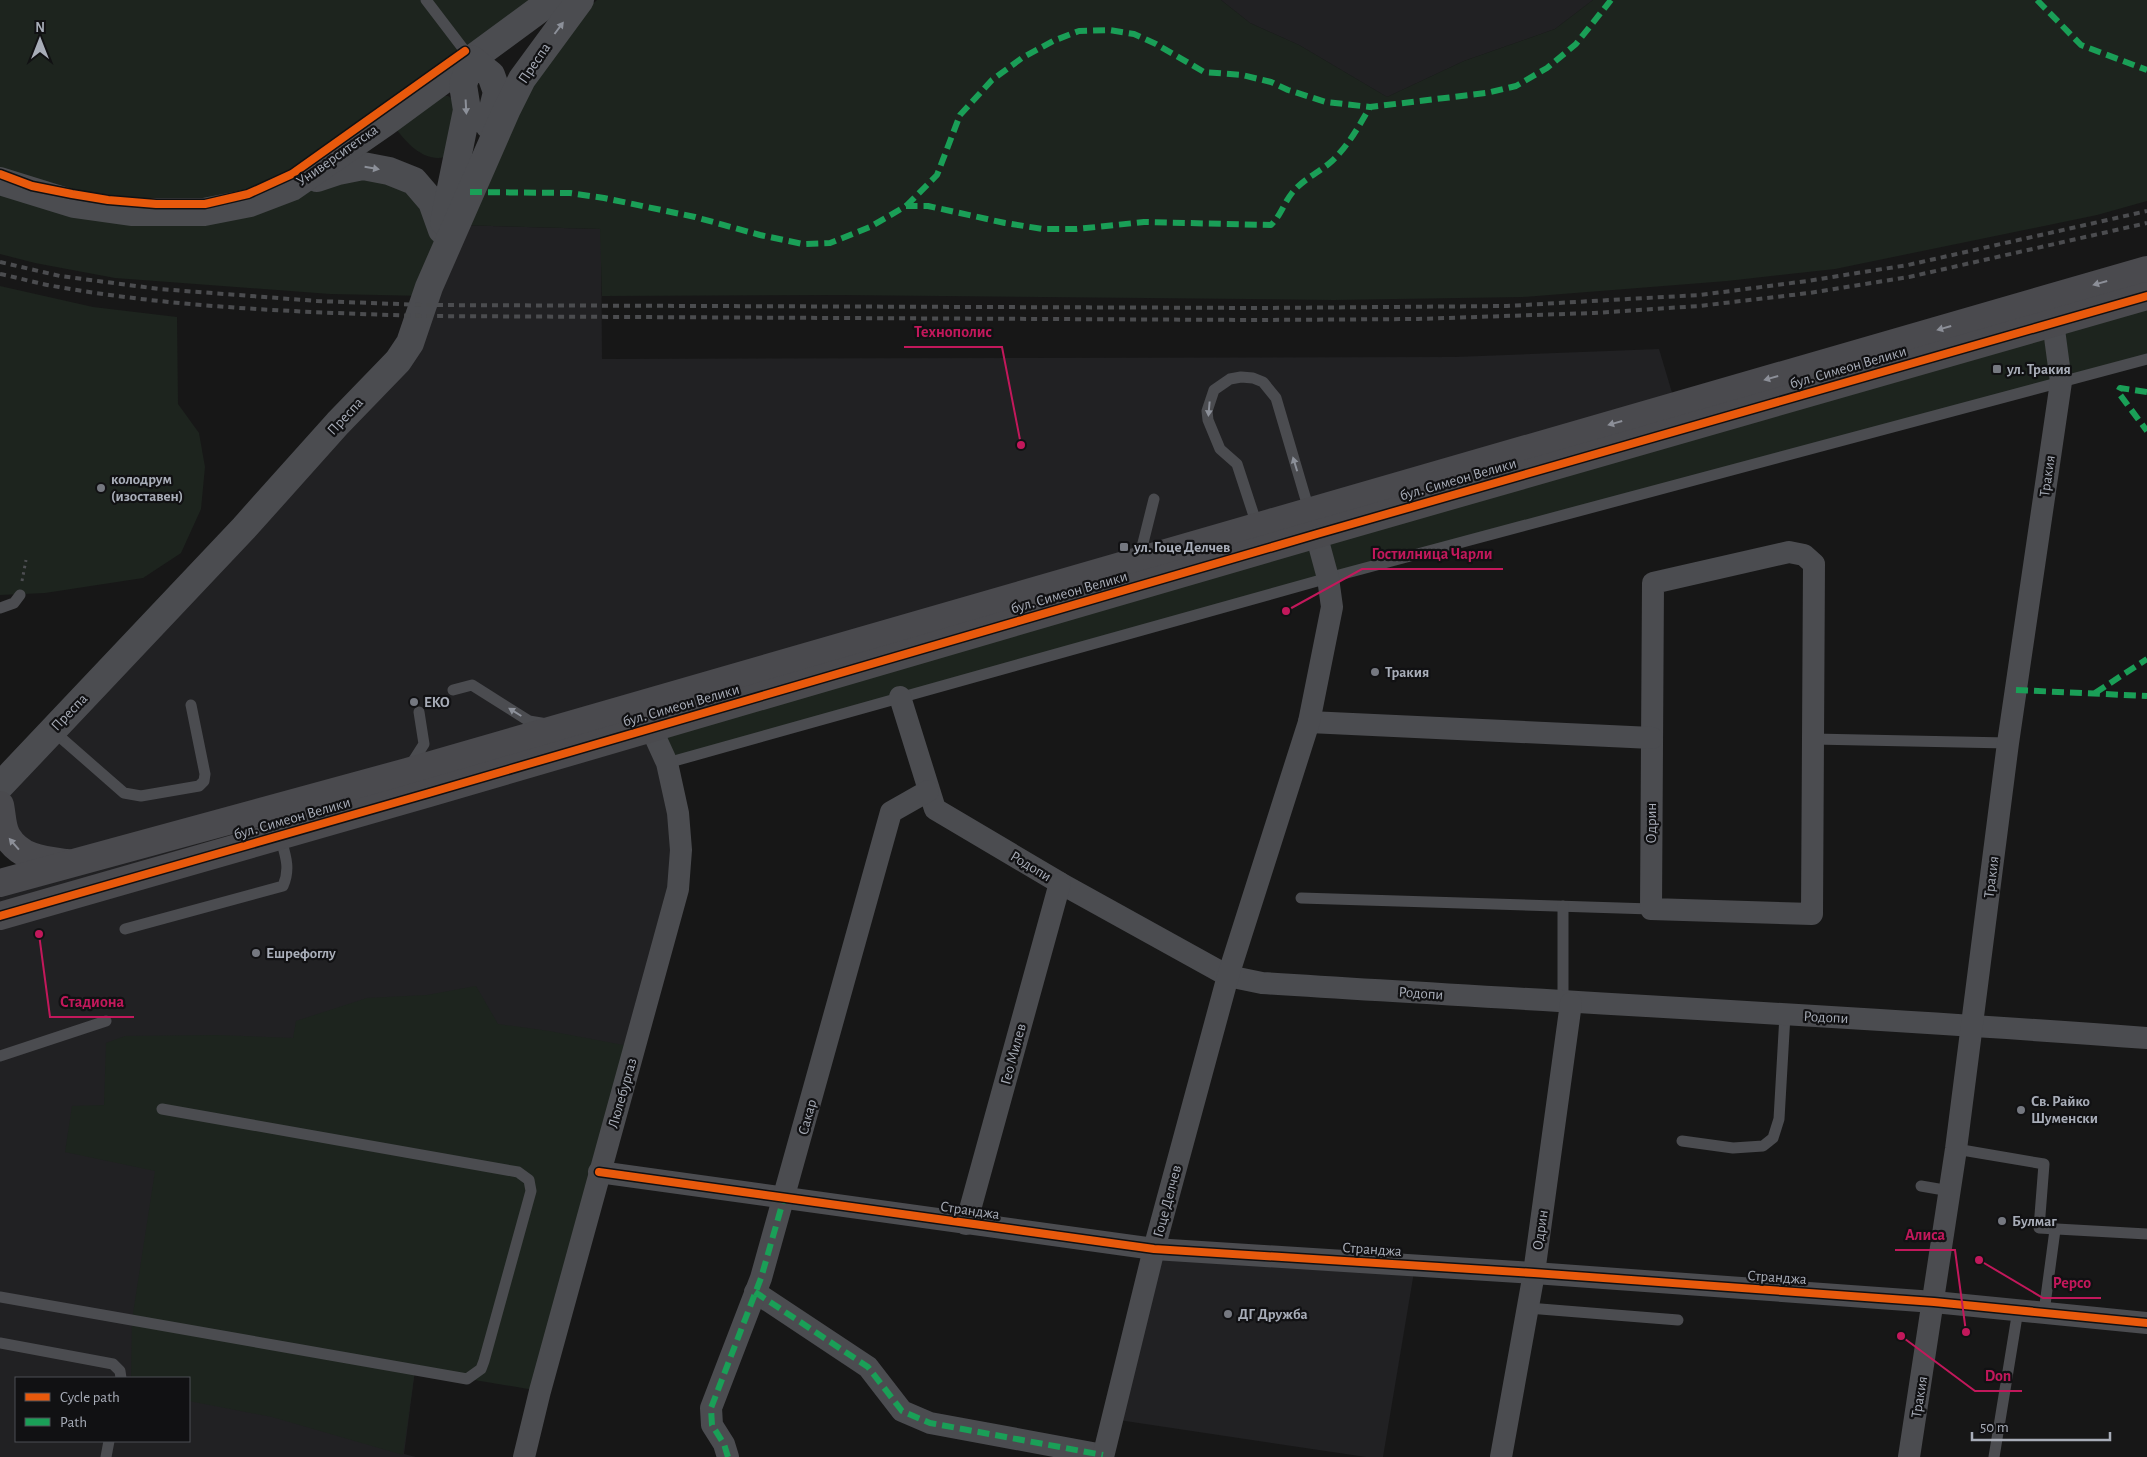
<svg xmlns="http://www.w3.org/2000/svg" width="2147" height="1457" viewBox="0 0 2147 1457" font-family="'Alegreya Sans',sans-serif">
  <rect width="100%" height="100%" fill="#171717"/>
  <!-- built -->
  <g fill="#212123" fill-rule="evenodd">
    <polygon points="1221,0 1593,0 1555,29 1464,61 1387,97 1299,45 1250,23"/>
    <path d="M456,225L601,229L602,359L1455,357L1659,349L1676,406L651,728L681,850L599,1172L415,1370L404,1454L416,1457H0V885L38,859L0,805L398,361ZM16,1378H189V1441H16Z"/>
    <polygon points="1154,1249 1415,1266 1383,1457 1366,1457 1112,1419"/>
  </g>
  <!-- green -->
  <g fill="#1d241e">
    <polygon points="0,0 552,0 294,186 389,171 455,225 541,51 597,0 1221,0 1250,23 1299,45 1387,97 1464,61 1555,29 1593,0 2147,0 2147,201 2097,215 1835,269 1727,281 1523,297 1334,300 841,295 602,296 600,229 456,225 427,296 330,294 115,278 35,263 0,254"/>
    <path d="M433,96H448L460,104L449,156C427,164 409,146 397,130Z"/>
    <polygon points="0,286 93,307 177,317 178,404 199,433 205,467 201,509 181,553 143,578 45,593 0,595"/>
    <polygon points="2147,296 2147,359 667,763 651,728"/>
    <polygon points="476,986 498,1024 549,1031 634,1047 540,1391 415,1370 403,1455 272,1417 189,1401 189,1378 131,1378 132,1320 155,1171 65,1152 72,1106 104,1105 106,1043 125,1036 217,1035 293,1038 296,1021 367,998 427,995"/>
  </g>
  <g fill="none" stroke-linecap="round" stroke-linejoin="round">
    <!-- path -->
    <polyline stroke="#4d4e52" stroke-width="3" stroke-dasharray="2.5 4" stroke-linecap="butt" points="22,581 26,560"/>
    <!-- service -->
    <g stroke="#4b4c50" stroke-width="11">
      <polyline points="426,0 471,59"/>
      <polyline points="1257,525 1237,464 1220,449 1208,420 1207,411 1214,390 1230,379 1241,377 1253,378 1263,382 1276,398 1309,510"/>
      <polyline points="1139,559 1154,499"/>
      <polyline points="0,608 14,603 20,595"/>
      <polyline points="453,690 472,685 529,721 547,724"/>
      <polyline points="52,730 124,793 141,796 199,786 204,781 205,774 191,705"/>
      <polyline points="1813,739 2008,743"/>
      <polyline points="667,763 1328,578 2147,359"/>
      <polyline points="410,766 424,744 419,712"/>
      <polyline points="1301,898 1651,909"/>
      <path d="M125,929L283,886C291,868 285,854 280,836"/>
      <polyline points="1563,1002 1563,906"/>
      <polyline points="0,1056 106,1021"/>
      <polyline points="1682,1141 1733,1148 1763,1146 1773,1138 1779,1119 1785,1015"/>
      <polyline points="1956,1149 2044,1164 2039,1228 2147,1234"/>
      <polyline points="1921,1186 1950,1191"/>
      <polyline points="0,1297 467,1379 481,1369 484,1361 531,1191 529,1180 518,1172 162,1109"/>
      <polyline points="1528,1308 1678,1320"/>
      <polyline points="2044,1312 2055,1230"/>
      <polyline points="0,1343 113,1364 120,1371 121,1378"/>
      <polyline points="106,1457 109,1441"/>
      <polyline points="1994,1457 2018,1310"/>
    </g>
    <!-- minor -->
    <g stroke="#4b4c50" stroke-width="22">
      <polygon points="1789,552 1804,555 1814,564 1812,914 1651,909 1653,583"/>
      <path d="M900,697L935,809L1060,883L1228,976L1262,983C1557,1002 1852,1016 2147,1038"/>
      <polyline points="1309,722 1652,738"/>
      <polyline points="599,1172 1154,1249 1534,1273 1934,1302 2147,1323"/>
      <polyline points="966,1224 1060,883"/>
      <polyline points="755,1292 868,1367 902,1411 930,1423 1103,1455"/>
      <polyline points="524,1457 540,1391 678,889 681,850 678,813 667,763 651,728"/>
      <polyline points="728,1457 724,1444 712,1425 711,1408 761,1278 891,812 928,791"/>
      <polyline points="1103,1457 1154,1249 1228,976 1309,722 1332,607 1328,578 1312,519"/>
      <polyline points="1501,1457 1534,1273 1571,1003"/>
      <polyline points="1909,1457 1956,1149 2008,743 2061,382 2053,322 2048,307"/>
    </g>
    <!-- tertiary -->
    <g stroke="#4b4c50" stroke-width="28">
      <polyline points="317,178 338,171 363,166 389,171 414,181 432,202 442,230"/>
      <polyline points="0,181 74,204 131,212 204,212 250,203 292,187 386,122 552,0"/>
      <polyline points="444,222 467,110 463,85 471,59 491,75 497,92 489,125"/>
      <polyline points="0,786 244,528 338,423 398,361 410,343 429,287 507,109 522,79 580,0"/>
    </g>
    <!-- secondary -->
    <g stroke="#4a4a4e" stroke-width="28">
      <path d="M0,805C2,814 2,828 7,836C20,858 43,860 66,863"/>
      <polyline points="0,883 407,772 2147,270"/>
      <polyline points="0,916 429,793 1317,534 2147,296"/>
    </g>
    <!-- rail -->
    <g stroke="#4b4c4f" stroke-width="4" stroke-dasharray="6 5" stroke-linecap="butt">
      <polyline points="0,262 60,276 159,289 317,301 424,305 1263,308 1507,306 1592,301 1700,295 1807,281 1908,265 2147,211"/>
      <path d="M0,274C20,278 39,284 59,287C178,308 300,312 420,316L1257,320L1418,319L1594,313L1699,306L1809,293L1909,277L2147,223"/>
    </g>
    <!-- quiet -->
    <g stroke="#1a9f57" stroke-width="6" stroke-dasharray="12 6" stroke-linecap="butt">
      <polyline points="2037,0 2081,45 2147,70"/>
      <path d="M470,192L570,193L604,198L695,217L760,235L803,244L830,243L870,227L906,206H928L1005,223L1043,229H1077L1144,222L1271,225C1281,215 1284,203 1292,193C1303,179 1320,172 1332,161C1348,146 1359,126 1370,107"/>
      <polyline points="906,206 937,175 960,115 992,80 1022,58 1053,41 1079,31 1109,30 1134,34 1156,44 1204,72 1242,75 1271,82 1288,90 1326,102 1370,107 1486,93 1516,86 1547,68 1576,44 1611,0"/>
      <polyline points="2147,392 2120,388 2118,392 2147,431"/>
      <polyline points="2016,690 2147,696"/>
      <polyline points="2095,693 2147,659"/>
      <polyline points="755,1292 868,1367 902,1411 930,1423 1103,1455"/>
      <polyline points="728,1457 724,1444 712,1425 711,1408 761,1278 784,1198"/>
    </g>
    <!-- cycleway casing -->
    <g stroke="#111113" stroke-width="11">
      <g id="cycleway">
        <polyline points="0,174 32,186 72,194 108,200 156,204 205,204 248,194 292,174 465,51"/>
        <polyline points="0,916 429,793 1317,534 2147,296"/>
        <polyline points="599,1172 1154,1249 1534,1273 1934,1302 2147,1323"/>
      </g>
    </g>
    <!-- cycleway -->
    <use href="#cycleway" stroke="#e8590c" stroke-width="8"/>
  </g>
  <!-- one-way arrows -->
  <defs><path id="oneway-solid" d="M-6-.8H1V-3.2L6.5 0L1 3.2V.8H-6Z" transform="scale(1.25)"/></defs>
  <g fill="#8c9099">
    <use href="#oneway-solid" transform="translate(559 28) rotate(-53)"/>
    <use href="#oneway-solid" transform="translate(466 107) rotate(87)"/>
    <use href="#oneway-solid" transform="translate(372 168) rotate(10)"/>
    <use href="#oneway-solid" transform="translate(1209 409) rotate(95)"/>
    <use href="#oneway-solid" transform="translate(1295 464) rotate(-107)"/>
    <use href="#oneway-solid" transform="translate(515 712) rotate(-148)"/>
  </g>
  <g fill="#8c8f98">
    <use href="#oneway-solid" transform="translate(2100 283) rotate(164)"/>
    <use href="#oneway-solid" transform="translate(1944 328) rotate(164)"/>
    <use href="#oneway-solid" transform="translate(1771 378) rotate(164)"/>
    <use href="#oneway-solid" transform="translate(1615 423) rotate(164)"/>
    <use href="#oneway-solid" transform="translate(14 844) rotate(-131)"/>
  </g>
  <!-- markers -->
  <g fill="#757880" stroke="#111113" stroke-width="2">
    <rect x="1992" y="364" width="10" height="10" rx="2.5"/>
    <circle cx="101" cy="488" r="5"/>
    <rect x="1119" y="542" width="10" height="10" rx="2.5"/>
    <circle cx="1375" cy="672" r="5"/>
    <circle cx="414" cy="702" r="5"/>
    <circle cx="256" cy="953" r="5"/>
    <circle cx="2021" cy="1110" r="5"/>
    <circle cx="2002" cy="1221" r="5"/>
    <circle cx="1228" cy="1314" r="5"/>
  </g>
  <g text-anchor="middle" stroke-width="4.5" stroke-linejoin="round" paint-order="stroke">
    <!-- street labels -->
    <g font-size="15" fill="#a8adb8" stroke="#111113">
      <text transform="translate(534 63) rotate(-56)" y="5">Преспа</text>
      <text transform="translate(337 155) rotate(-35)" y="5">Университетска</text>
      <text transform="translate(1848 367) rotate(-16)" y="5">бул. Симеон Велики</text>
      <text transform="translate(345 416) rotate(-47)" y="5">Преспа</text>
      <text transform="translate(2047 476) rotate(-82)" y="5">Тракия</text>
      <text transform="translate(1458 479) rotate(-16)" y="5">бул. Симеон Велики</text>
      <text transform="translate(1069 592) rotate(-16)" y="5">бул. Симеон Велики</text>
      <text transform="translate(681 705) rotate(-16)" y="5">бул. Симеон Велики</text>
      <text transform="translate(69 712) rotate(-46)" y="5">Преспа</text>
      <text transform="translate(292 818) rotate(-16)" y="5">бул. Симеон Велики</text>
      <text transform="translate(1651 823) rotate(-90)" y="5">Одрин</text>
      <text transform="translate(1031 866) rotate(31)" y="5">Родопи</text>
      <text transform="translate(1991 877) rotate(-83)" y="5">Тракия</text>
      <text transform="translate(1421 993) rotate(4)" y="5">Родопи</text>
      <text transform="translate(1826 1017) rotate(3)" y="5">Родопи</text>
      <text transform="translate(1013 1054) rotate(-75)" y="5">Гео Милев</text>
      <text transform="translate(622 1093) rotate(-74)" y="5">Люлебургаз</text>
      <text transform="translate(807 1117) rotate(-75)" y="5">Сакар</text>
      <text transform="translate(1167 1201) rotate(-75)" y="5">Гоце Делчев</text>
      <text transform="translate(970 1210) rotate(8)" y="5">Странджа</text>
      <text transform="translate(1540 1230) rotate(-82)" y="5">Одрин</text>
      <text transform="translate(1372 1249) rotate(4)" y="5">Странджа</text>
      <text transform="translate(1777 1277) rotate(4)" y="5">Странджа</text>
      <text transform="translate(1919 1397) rotate(-81)" y="5">Тракия</text>
    </g>
    <!-- poi labels -->
    <g font-size="15" font-weight="bold" fill="#a8adb8" stroke="#111113" text-anchor="start">
      <text x="2007" y="374">ул. Тракия</text>
      <text x="111" y="484">колодрум<tspan x="111" dy="17">(изоставен)</tspan></text>
      <text x="1134" y="552">ул. Гоце Делчев</text>
      <text x="1385" y="677">Тракия</text>
      <text x="424" y="707">EKO</text>
      <text x="266" y="958">Ешрефоглу</text>
      <text x="2031" y="1106">Св. Райко<tspan x="2031" dy="17">Шуменски</tspan></text>
      <text x="2012" y="1226">Булмаг</text>
      <text x="1238" y="1319">ДГ Дружба</text>
    </g>
  </g>
  <!-- callouts -->
  <path fill="none" stroke="#c2185b" stroke-width="2" d="M1021 445L1002 347H904M1286 611L1362 569H1503M39 934L50 1017H134M1966 1332L1955 1250H1895M1979 1260L2043 1298H2101M1901 1336L1975 1391H2022"/>
  <g fill="#c2185b" stroke="#111113" stroke-width="2">
    <circle cx="1021" cy="445" r="5"/>
    <circle cx="1286" cy="611" r="5"/>
    <circle cx="39" cy="934" r="5"/>
    <circle cx="1966" cy="1332" r="5"/>
    <circle cx="1979" cy="1260" r="5"/>
    <circle cx="1901" cy="1336" r="5"/>
  </g>
  <g font-size="16" text-anchor="middle" font-weight="bold" fill="#c2185b" stroke="#111113" stroke-width="4.5" stroke-linejoin="round" paint-order="stroke">
    <text x="953" y="337">Технополис</text>
    <text x="1432" y="559">Гостилница Чарли</text>
    <text x="92" y="1007">Стадиона</text>
    <text x="1925" y="1240">Алиса</text>
    <text x="2072" y="1288">Pepco</text>
    <text x="1998" y="1381">Don</text>
  </g>
  <!-- legend -->
  <rect x="15" y="1377" width="175" height="65" fill="#111113" stroke="#4d4f55"/>
  <rect x="25" y="1393" width="25" height="8" fill="#e8590c" stroke="#4d4f55"/>
  <text x="60" y="1402" font-size="15" fill="#a8adb8">Cycle path</text>
  <rect x="25" y="1418" width="25" height="8" fill="#1a9f57" stroke="#4d4f55"/>
  <text x="60" y="1427" font-size="15" fill="#a8adb8">Path</text>
  <!-- north arrow -->
  <g transform="translate(40 40)" stroke="#111113" stroke-width="4" paint-order="stroke">
  <path d="M0-4L9 19L0 12L-9 19Z" fill="#a8adb8"/>
  <text y="-8" font-size="14" font-weight="bold" text-anchor="middle" fill="#a8adb8">N</text>
  </g>
  <!-- scale -->
  <path d="M1972 1432v8h138v-8" fill="none" stroke="#a8adb8" stroke-width="2.5"/>
  <text x="1980" y="1432" font-size="15" fill="#a8adb8" stroke="#111113" stroke-width="4" paint-order="stroke">50 m</text>
</svg>
